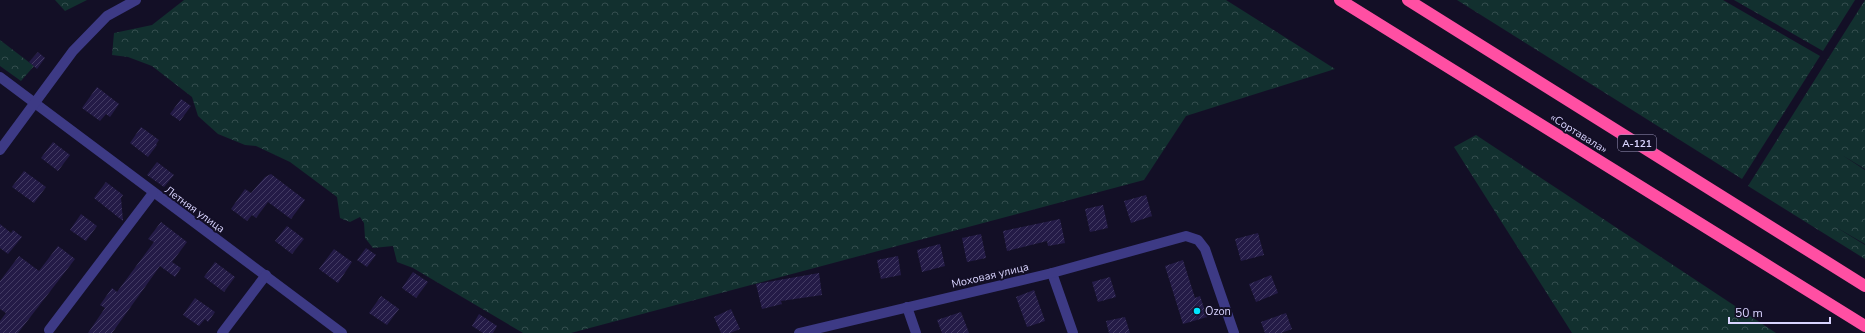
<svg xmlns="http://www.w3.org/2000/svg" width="1865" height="333" viewBox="0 0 1865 333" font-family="'Nunito Sans',sans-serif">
  <defs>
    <pattern id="forest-crowns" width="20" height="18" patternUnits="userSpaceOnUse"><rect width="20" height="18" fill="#12302f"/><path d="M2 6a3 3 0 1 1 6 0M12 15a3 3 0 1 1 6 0" fill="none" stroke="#344d4e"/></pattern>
    <pattern id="building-hatch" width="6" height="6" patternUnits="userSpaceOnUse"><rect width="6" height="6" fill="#241b47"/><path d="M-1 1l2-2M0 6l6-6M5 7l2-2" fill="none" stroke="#433b63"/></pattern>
  </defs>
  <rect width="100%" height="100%" fill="#130f26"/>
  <!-- forest -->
  <g fill="url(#forest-crowns)">
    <polygon points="55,0 87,0 65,11"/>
    <polygon points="184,0 1226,0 1335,69 1186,116 1144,180 571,333 523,333 413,268 397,262 393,246 373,248 365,238 364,223 360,217 350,222 340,218 337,197 290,162 256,146 245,145 218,134 198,116 192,97 152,66 128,57 112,55 114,33 152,25"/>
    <polygon points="1457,0 1723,0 1820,56 1742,179"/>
    <polygon points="1734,0 1855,0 1823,51"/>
    <polygon points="1865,0 1865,169 1842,155 1865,170 1865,244 1834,226 1865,245 1865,259 1748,186"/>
    <polygon points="0,40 34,66 21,81 0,66"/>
    <polygon points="1476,135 1776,333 1572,333 1454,147"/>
  </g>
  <!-- building -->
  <g fill="url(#building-hatch)">
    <polygon points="38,52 45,58 37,69 29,62"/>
    <polygon points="97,87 119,104 110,117 106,114 100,121 82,108"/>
    <polygon points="181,99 191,106 180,121 170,114"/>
    <polygon points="141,127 159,140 156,144 157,145 148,157 130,143"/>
    <polygon points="53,142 70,155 58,171 41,158"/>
    <polygon points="157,162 174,175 164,187 147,175"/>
    <polygon points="24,171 46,187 34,203 12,187"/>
    <polygon points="271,174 305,200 291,219 268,202 256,218 252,215 247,221 231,209 245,189 251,193 265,177"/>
    <polygon points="106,182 123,195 121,198 123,221 94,198"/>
    <polygon points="1146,195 1152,216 1131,223 1124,201"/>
    <polygon points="1103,205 1108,228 1090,232 1085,209"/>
    <polygon points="81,214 97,226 86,241 70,230"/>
    <polygon points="1060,219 1065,243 1048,246 1047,241 1007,251 1003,231"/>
    <polygon points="161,222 187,242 172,262 181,268 175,277 160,266 112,333 88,333 105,308 100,305 112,288 117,292 154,242 148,239"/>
    <polygon points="0,224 11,233 13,230 22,237 8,254 0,248"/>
    <polygon points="287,226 304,239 292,254 275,241"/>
    <polygon points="1258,233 1264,255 1241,261 1235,239"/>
    <polygon points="981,234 986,258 967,262 962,238"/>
    <polygon points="940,244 945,266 922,272 917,250"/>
    <polygon points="58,246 75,259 18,333 0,333 0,321 6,313 0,309 0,281 19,256 39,271"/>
    <polygon points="366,248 376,255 367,267 357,260"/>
    <polygon points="334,249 352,262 338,283 319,269"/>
    <polygon points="898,256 901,275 881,279 877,260"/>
    <polygon points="1183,260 1195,298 1200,296 1207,317 1183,324 1165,266"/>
    <polygon points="215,262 235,277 224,292 204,277"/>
    <polygon points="413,272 428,282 416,298 402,288"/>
    <polygon points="819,273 822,295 781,301 782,304 762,309 756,284"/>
    <polygon points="1271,275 1278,293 1256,302 1249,284"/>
    <polygon points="1110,277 1116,297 1098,302 1092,282"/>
    <polygon points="1034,290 1045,321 1027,327 1016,297"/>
    <polygon points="381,296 399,309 387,325 369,313"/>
    <polygon points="195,298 215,312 208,322 205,319 199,326 183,315"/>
    <polygon points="731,309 740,329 730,333 721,333 714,317"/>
    <polygon points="961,312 969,333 942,333 937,320"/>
    <polygon points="1286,313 1292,329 1281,333 1265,333 1261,322"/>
    <polygon points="479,314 497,326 493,333 483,333 472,326"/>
    <polygon points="1125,317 1130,333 1109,333 1106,321"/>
  </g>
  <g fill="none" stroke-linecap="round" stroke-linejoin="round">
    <!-- minor -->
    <g stroke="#3d3a85" stroke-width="10">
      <polyline points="0,77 342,333"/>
      <polyline points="0,150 73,51 107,16 136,0"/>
      <polyline points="1052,273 1073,333"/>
      <polyline points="907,307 916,333"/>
      <polyline points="49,330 153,193"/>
      <polyline points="222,333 266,275"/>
      <polyline points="799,333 1052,273 1186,236 1198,240 1205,249 1234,333"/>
    </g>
    <!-- highway -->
    <g stroke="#ff4fa3" stroke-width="12">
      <polyline points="1340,0 1865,326"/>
      <polyline points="1408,0 1865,286"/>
    </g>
  </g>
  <!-- markers -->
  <circle fill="#00e5ff" stroke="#130f26" stroke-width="1.5" cx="1197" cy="311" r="4"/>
  <g text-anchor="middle" stroke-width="4" stroke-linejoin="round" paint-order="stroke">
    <!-- shield labels -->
    <rect fill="#130f26" stroke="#9e99be" stroke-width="1" x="1618" y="135" width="38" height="16" rx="3"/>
    <g font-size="10" font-weight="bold" fill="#d9d4ff">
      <text x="1637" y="147">А-121</text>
    </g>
    <!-- street labels -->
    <g font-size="11" fill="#d9d4ff" stroke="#130f26">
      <text transform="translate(1579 133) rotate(32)" y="4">«Сортавала»</text>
      <text transform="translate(195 209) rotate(36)" y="4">Летняя улица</text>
      <text transform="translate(990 275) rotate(-13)" y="4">Моховая улица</text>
    </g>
    <!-- poi labels -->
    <g font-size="11" fill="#d9d4ff" stroke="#130f26" text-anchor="start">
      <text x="1205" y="315">Ozon</text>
    </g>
  </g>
  <!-- scale -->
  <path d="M1729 317v6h101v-6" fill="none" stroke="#d9d4ff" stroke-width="2"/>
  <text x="1735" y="317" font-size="12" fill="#d9d4ff" stroke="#130f26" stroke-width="3" paint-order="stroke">50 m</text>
</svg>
